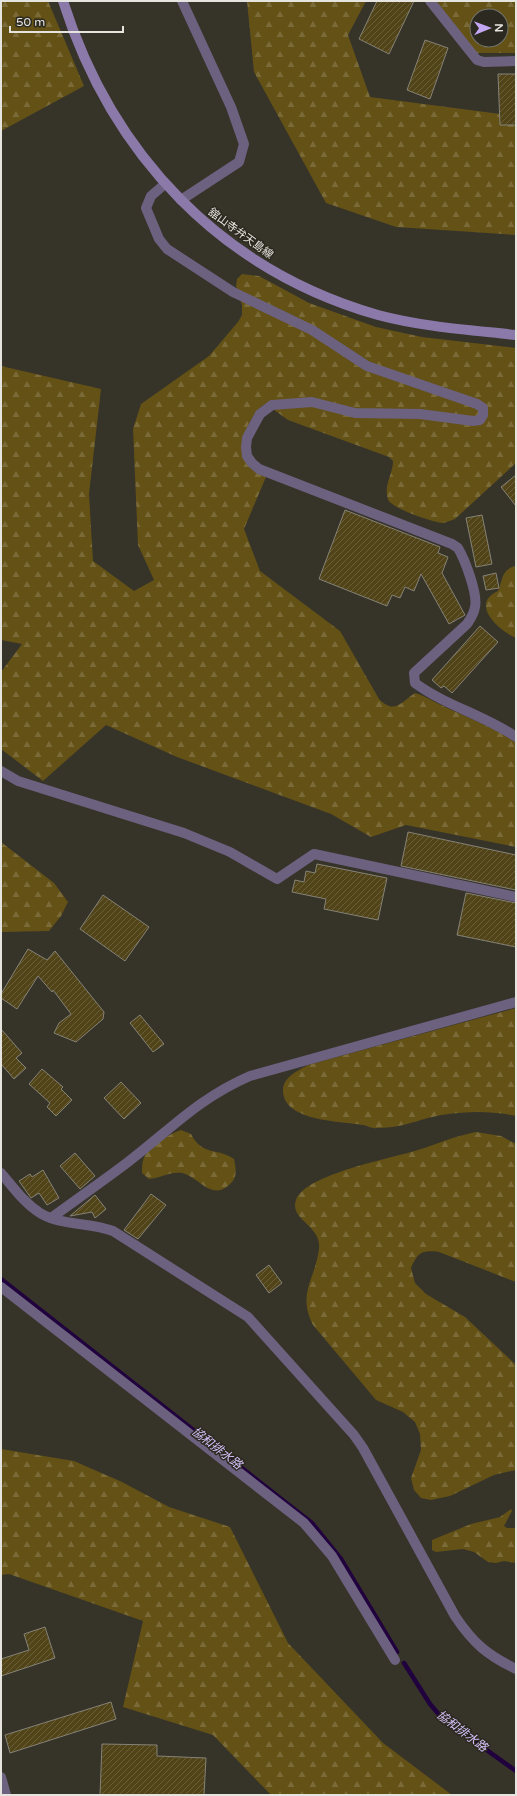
<svg xmlns="http://www.w3.org/2000/svg" width="517" height="1796" viewBox="0 0 517 1796" font-family="'Varela Round','Noto Sans JP',sans-serif">
  <defs>
    <pattern id="forest-firs" width="22" height="20" patternUnits="userSpaceOnUse"><rect width="22" height="20" fill="#635115"/><path d="M5 1l3.5 6h-7zM16 11l3.5 6h-7z" fill="#796a37"/></pattern>
    <pattern id="building-hatch" width="6" height="6" patternUnits="userSpaceOnUse"><rect width="6" height="6" fill="#514418"/><path d="M-1 1l2-2M0 6l6-6M5 7l2-2" fill="none" stroke="#6a5f39"/></pattern>
  </defs>
  <rect width="100%" height="100%" fill="#363329"/>
  <!-- forest -->
  <g fill="url(#forest-firs)" fill-rule="evenodd">
    <polygon points="1,1 48,1 84,86 1,131"/>
    <polygon points="247,1 366,1 348,35 370,97 516,116 516,235 396,227 326,203 254,72"/>
    <path d="M427,1H516V53H470ZM477,16H501V40H477Z"/>
    <path d="M242,274L259,276L309,303L376,327L422,337L516,348V463L455,519C452,520 447,522 444,523C434,523 398,510 391,503C389,502 387,498 387,495C385,483 393,473 393,461L389,457L288,420L266,404C253,408 238,443 243,456C245,463 260,472 266,477L244,529L260,571L340,631L379,699C395,715 401,702 415,693C426,696 434,702 443,706C468,718 494,727 516,743V847L406,825L371,837L331,814L177,757L106,725L43,781L1,749V672L22,644L1,640V366L101,389L89,494L93,561L134,591L154,580L138,545L133,429L141,404L209,356L238,322L242,315V305L236,286L237,279Z"/>
    <path d="M516,566V638C499,631 469,604 498,591C503,580 501,569 516,566Z"/>
    <polygon points="1,842 54,883 68,902 61,916 49,931 1,932"/>
    <path d="M516,1008V1116C487,1110 457,1111 428,1118C411,1123 396,1128 377,1128C372,1129 368,1126 363,1125C341,1121 283,1122 283,1090C283,1077 299,1070 308,1065Z"/>
    <path d="M181,1130L191,1134C203,1157 217,1147 234,1159C236,1169 238,1178 229,1185C211,1201 199,1177 182,1173C172,1171 160,1178 149,1179L142,1173C142,1167 142,1159 146,1154C154,1144 169,1134 181,1130Z"/>
    <path d="M476,1132L501,1136L516,1144V1282L439,1252C422,1250 418,1252 411,1268L415,1283L426,1294L465,1317L516,1365V1470L494,1475L450,1496L431,1500L421,1498L414,1490L411,1478L421,1450L420,1434L415,1422L403,1412L376,1400L313,1325C297,1293 315,1280 319,1249C322,1225 289,1220 296,1200C305,1174 393,1158 418,1150C437,1144 455,1136 476,1132Z"/>
    <polygon points="1,1449 74,1461 122,1482 169,1507 230,1527 288,1643 383,1743 452,1795 271,1795 213,1735 123,1707 143,1621 9,1574 1,1575"/>
    <polygon points="511,1509 512,1511 504,1526 507,1528 516,1528 516,1563 504,1561 496,1563 488,1562 474,1552 463,1549 436,1552 432,1550 432,1540 471,1524 500,1517"/>
  </g>
  <g fill="none" stroke-linecap="round" stroke-linejoin="round">
    <!-- stream -->
    <g stroke="#20013e" stroke-width="4.5">
      <polyline points="1,1279 312,1523 341,1559 397,1652"/>
      <polyline points="404,1663 430,1704 442,1718 516,1771"/>
    </g>
  </g>
  <!-- building -->
  <g fill="url(#building-hatch)" stroke="#858277">
    <polygon points="377,1 414,1 389,54 359,39"/>
    <polygon points="425,40 448,48 430,99 407,90"/>
    <polygon points="498,74 516,74 516,125 500,125"/>
    <polygon points="516,475 516,506 501,487"/>
    <polygon points="345,510 440,547 438,553 448,557 442,573 465,615 449,624 421,574 414,591 405,587 400,598 392,595 387,606 319,579"/>
    <polygon points="482,515 492,564 476,567 466,518"/>
    <polygon points="496,573 499,588 486,590 483,576"/>
    <polygon points="480,626 498,642 452,693 444,686 441,688 432,680"/>
    <polygon points="408,832 516,855 516,890 401,866"/>
    <polygon points="317,864 387,878 378,920 324,909 326,899 292,892 295,880 304,882 306,871 315,873"/>
    <polygon points="466,893 516,903 516,947 457,935"/>
    <polygon points="103,895 149,927 125,961 80,929"/>
    <polygon points="28,949 47,960 55,951 104,1012 103,1019 76,1042 54,1033 59,1023 71,1014 53,990 52,992 38,976 17,1009 1,998 1,994"/>
    <polygon points="140,1015 164,1044 153,1052 130,1023"/>
    <polygon points="1,1029 22,1053 16,1058 26,1068 14,1079 1,1064"/>
    <polygon points="42,1069 63,1087 61,1089 72,1100 56,1116 47,1107 50,1103 29,1084"/>
    <polygon points="121,1082 141,1103 124,1119 104,1098"/>
    <polygon points="75,1153 95,1176 80,1189 60,1166"/>
    <polygon points="43,1170 59,1198 47,1205 39,1193 31,1198 19,1181 30,1174 32,1177"/>
    <polygon points="151,1194 166,1205 138,1239 124,1230"/>
    <polygon points="95,1195 106,1209 95,1218 92,1212 70,1216"/>
    <polygon points="269,1265 282,1283 269,1293 256,1275"/>
    <polygon points="45,1627 55,1658 1,1676 1,1659 29,1650 24,1634"/>
    <polygon points="111,1702 116,1719 10,1753 5,1735"/>
    <polygon points="102,1744 157,1745 157,1756 206,1758 204,1795 100,1795"/>
  </g>
  <g fill="none" stroke-linecap="round" stroke-linejoin="round">
    <!-- minor -->
    <g stroke="#6c617f" stroke-width="10">
      <polyline points="430,1 477,60 484,62 516,61"/>
      <path d="M165,184L151,196L146,208L159,239L167,249L233,292L312,330L367,366L477,404L483,408V415L480,420L473,421L420,414L355,413L312,402L272,405L260,414L247,438L246,447L247,456L252,463L259,469L452,544L458,548C465,560 478,594 475,607C474,614 471,618 467,624L414,673L415,683C446,706 484,715 516,737"/>
      <polyline points="181,200 239,162 244,144 231,107 182,1"/>
      <polyline points="1,771 18,781 184,833 230,852 277,879 314,854 516,897"/>
      <path d="M1,1173C13,1187 24,1203 40,1213C61,1226 90,1222 113,1231L248,1317L354,1435L363,1448L455,1616C473,1643 487,1655 516,1669"/>
      <path d="M51,1218C77,1199 103,1181 128,1162C171,1129 199,1098 250,1076L516,1002"/>
      <polyline points="1,1287 304,1523 332,1556 395,1660"/>
    </g>
    <!-- tertiary -->
    <polyline stroke="#6c617f" stroke-width="10" points="1,1777 6,1795"/>
    <!-- secondary -->
    <path stroke="#8b7aa9" stroke-width="10" d="M63,1C112,155 221,270 378,315C423,327 470,330 516,335"/>
  </g>
  <g text-anchor="middle" stroke-width="3" stroke-linejoin="round" paint-order="stroke">
    <!-- street labels -->
    <g font-size="11" fill="#e6e4de" stroke="#2c2920">
      <text transform="translate(241 233) rotate(36)" y="4">舘山寺弁天島線</text>
    </g>
    <!-- water labels -->
    <g font-size="12" font-style="italic" fill="#d9c5fe" stroke="#2c2920">
      <text transform="translate(217 1448) rotate(38)" y="4">協和排水路</text>
      <text transform="translate(462 1731) rotate(37)" y="4">協和排水路</text>
    </g>
  </g>
  <!-- border -->
  <rect width="517" height="1796" fill="none" stroke="#e6e4de" stroke-width="4"/>
  <!-- north arrow -->
  <g transform="translate(489 28) rotate(89)"><circle r="19" fill="#2c2920" stroke="#76746c"/>
  <path d="M0-3L7 15L0 10L-7 15Z" fill="#c3a7f2"/>
  <text y="-6" font-size="11" font-weight="bold" text-anchor="middle" fill="#e6e4de">N</text>
  </g>
  <!-- scale -->
  <path d="M10 26v6h113v-6" fill="none" stroke="#e6e4de" stroke-width="2"/>
  <text x="16" y="26" font-size="12" fill="#e6e4de" stroke="#2c2920" stroke-width="3" paint-order="stroke">50 m</text>
</svg>
